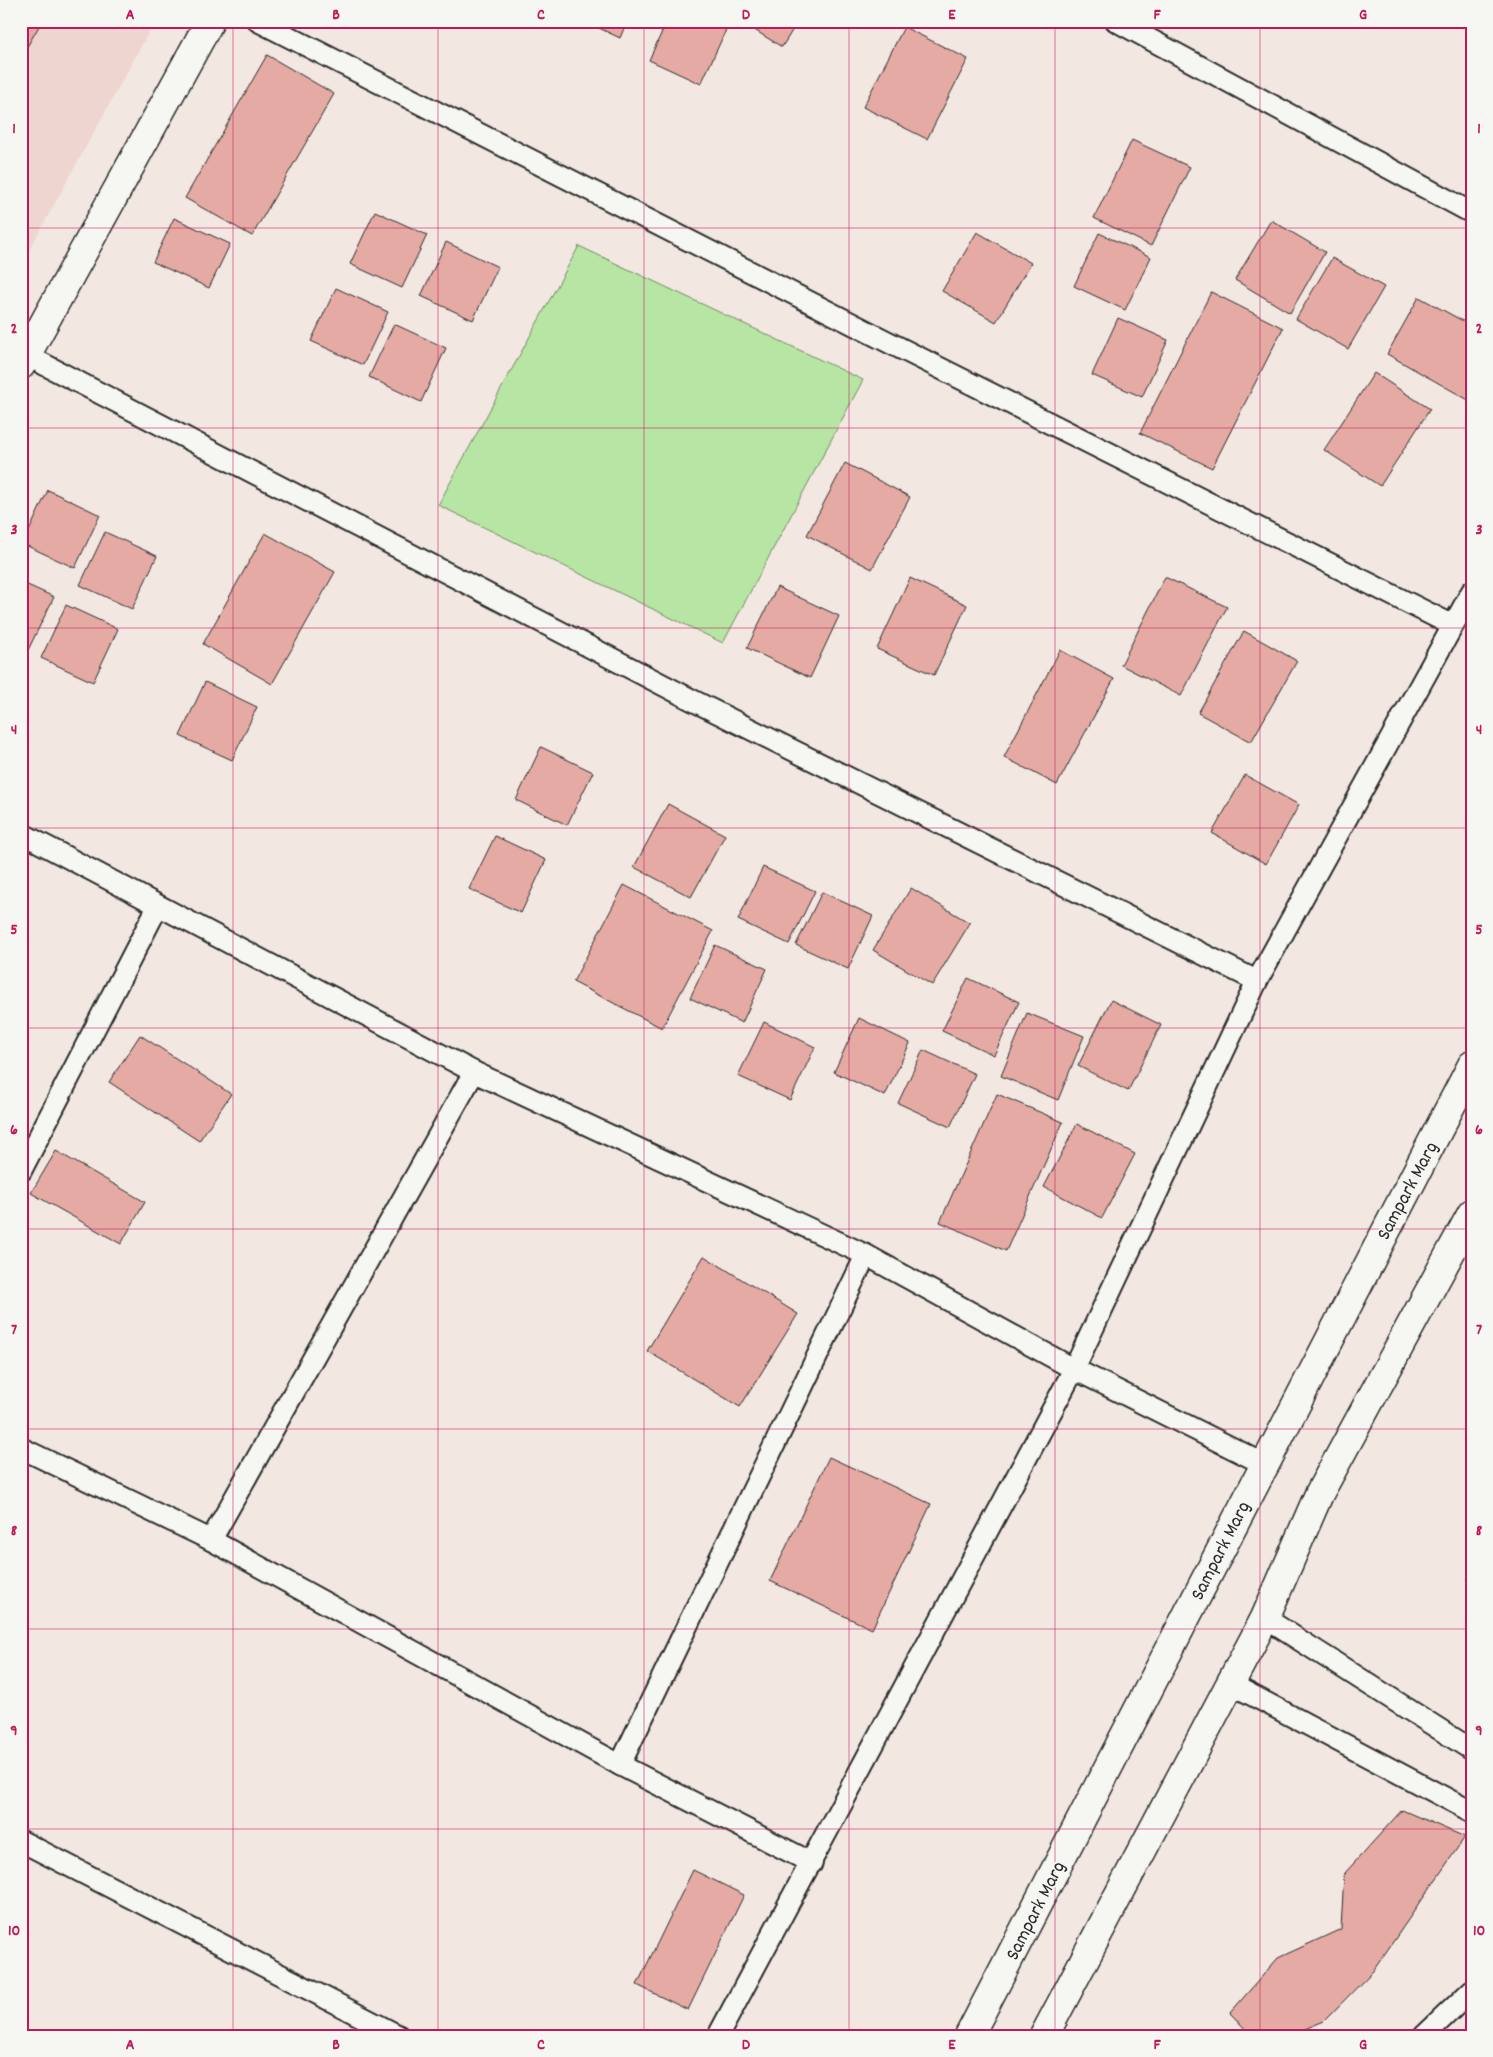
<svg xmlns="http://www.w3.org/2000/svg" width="1493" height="2057" viewBox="0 0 1493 2057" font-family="Dekko,sans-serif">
  <rect width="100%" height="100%" fill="#f3e7e2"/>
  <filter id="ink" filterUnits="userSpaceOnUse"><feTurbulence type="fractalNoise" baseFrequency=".02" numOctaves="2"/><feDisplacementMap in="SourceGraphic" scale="10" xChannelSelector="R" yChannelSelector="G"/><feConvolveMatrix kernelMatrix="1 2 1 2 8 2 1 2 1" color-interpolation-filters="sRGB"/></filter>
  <g filter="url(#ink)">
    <!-- built -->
    <polygon fill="#efd5cf" points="21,21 155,21 21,265"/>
    <!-- green -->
    <polygon fill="#b7e5a3" stroke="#718867" points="579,246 863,380 723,643 438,505"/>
    <!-- building -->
    <g fill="#e5aaa4" stroke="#2b2b2b">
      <polygon points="21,21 42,21 21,57"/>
      <polygon points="584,21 627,21 620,38"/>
      <polygon points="667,21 707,21 726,30 701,84 649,60"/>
      <polygon points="740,21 798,21 782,47"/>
      <polygon points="904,27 968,59 927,139 863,107"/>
      <polygon points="267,55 334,94 252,236 185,198"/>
      <polygon points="1132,140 1190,167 1151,246 1094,218"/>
      <polygon points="375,211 427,235 402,288 350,264"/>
      <polygon points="174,218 230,244 209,288 153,262"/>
      <polygon points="1271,220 1325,252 1290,313 1235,280"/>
      <polygon points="977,232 1031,263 996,322 942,291"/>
      <polygon points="1099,233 1151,257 1125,310 1074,286"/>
      <polygon points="446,242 498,267 473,320 421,296"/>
      <polygon points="1332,258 1384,287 1348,349 1296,319"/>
      <polygon points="336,288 388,312 363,365 311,341"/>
      <polygon points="1211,292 1283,328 1212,468 1140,433"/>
      <polygon points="1419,297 1472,326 1472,402 1387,354"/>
      <polygon points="1118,318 1168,340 1142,397 1092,375"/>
      <polygon points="394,324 446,348 421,402 369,377"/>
      <polygon points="1374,373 1430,409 1380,486 1324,450"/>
      <polygon points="845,463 910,497 872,569 807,535"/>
      <polygon points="48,490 100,515 75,568 23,544"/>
      <polygon points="105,532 157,556 132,609 80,585"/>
      <polygon points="265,533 335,572 272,684 203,644"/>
      <polygon points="1165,577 1227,607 1181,696 1121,665"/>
      <polygon points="910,578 967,605 934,675 877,649"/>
      <polygon points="21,582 54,597 28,650 21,646"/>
      <polygon points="777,587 839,616 810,678 747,648"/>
      <polygon points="66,605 118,629 93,682 41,658"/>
      <polygon points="1244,631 1297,661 1251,742 1198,713"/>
      <polygon points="1060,650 1114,679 1057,785 1004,757"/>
      <polygon points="205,682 257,707 232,760 180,736"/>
      <polygon points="541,747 593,772 567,825 516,800"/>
      <polygon points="1245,775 1299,805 1266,864 1212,833"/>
      <polygon points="668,804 725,835 691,897 634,867"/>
      <polygon points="495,836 546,860 521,913 469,889"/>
      <polygon points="763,867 815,891 789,944 738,920"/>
      <polygon points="624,885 713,931 662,1028 573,982"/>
      <polygon points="911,888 970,923 932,985 873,950"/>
      <polygon points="822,892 873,916 848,969 796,945"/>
      <polygon points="715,945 767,969 742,1023 690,998"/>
      <polygon points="968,978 1019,1002 994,1055 942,1031"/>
      <polygon points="1111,1000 1161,1025 1128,1091 1078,1066"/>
      <polygon points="1027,1013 1084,1036 1058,1100 1001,1076"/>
      <polygon points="859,1018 910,1043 885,1096 834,1072"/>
      <polygon points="764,1022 815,1047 790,1100 738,1076"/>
      <polygon points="140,1035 231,1094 199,1141 109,1082"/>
      <polygon points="923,1050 975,1074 950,1127 898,1103"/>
      <polygon points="997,1094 1063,1122 1006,1251 940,1222"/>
      <polygon points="1077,1124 1135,1154 1102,1218 1044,1187"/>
      <polygon points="56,1151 145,1202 121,1244 31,1193"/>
      <polygon points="704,1256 798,1314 740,1407 647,1351"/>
      <polygon points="829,1457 931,1504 872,1629 770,1581"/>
      <polygon points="1472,1566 1472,1595 1468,1579"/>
      <polygon points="1402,1810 1465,1837 1373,1971 1324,2021 1288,2036 1252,2036 1230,2013 1278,1958 1341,1929 1344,1874"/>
      <polygon points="693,1870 744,1895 688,2010 637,1985"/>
      <polygon points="21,1905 29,1908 21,1923"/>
    </g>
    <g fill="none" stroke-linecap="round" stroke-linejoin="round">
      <!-- service casing -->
      <g stroke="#2b2b2b" stroke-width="24">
        <g id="service">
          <polyline points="258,21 894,345 1452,625"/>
          <polyline points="1116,21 1472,213"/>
          <polyline points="26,355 694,701 1257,981"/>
          <polyline points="21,833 474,1072 866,1255 1074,1369 1264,1464"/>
          <polyline points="21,1171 158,906"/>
          <polyline points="21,1448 211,1540 620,1765 812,1863"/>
          <polyline points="211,1540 474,1072"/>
          <polyline points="1265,1618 1472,1750"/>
          <polyline points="1231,1684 1472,1812"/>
          <polyline points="620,1765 866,1255"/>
          <polyline points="21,1841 399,2036"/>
          <polyline points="718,2036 1074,1369 1257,981 1472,591"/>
          <polyline points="1424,2036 1472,1990"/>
        </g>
      </g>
      <!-- minor casing -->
      <g stroke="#2b2b2b" stroke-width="31">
        <polyline id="minor" points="21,365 210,21"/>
      </g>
      <!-- tertiary casing -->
      <g stroke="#2b2b2b" stroke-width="31">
        <g id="tertiary">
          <polyline points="969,2036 1472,1065"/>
          <polyline points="1044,2036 1265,1618 1319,1494 1472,1213"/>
        </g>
      </g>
      <!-- service -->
      <use href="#service" stroke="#f6f6f2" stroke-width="20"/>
      <!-- minor -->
      <use href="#minor" stroke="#f6f6f2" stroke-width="28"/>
      <!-- tertiary -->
      <use href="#tertiary" stroke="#f6f6f2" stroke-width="28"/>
    </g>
  </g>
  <!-- grid -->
  <path fill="none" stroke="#c2185b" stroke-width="1" stroke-opacity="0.55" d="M233,21V2036M438,21V2036M644,21V2036M849,21V2036M1055,21V2036M1260,21V2036M21,228H1472M21,428H1472M21,628H1472M21,828H1472M21,1028H1472M21,1229H1472M21,1429H1472M21,1629H1472M21,1829H1472"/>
  <g text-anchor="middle" stroke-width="4" stroke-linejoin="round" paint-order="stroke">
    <!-- street labels -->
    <g font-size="20" fill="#2b2b2b" stroke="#f6f6f2">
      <text transform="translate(1406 1190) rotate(-62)" y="7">Sampark Marg</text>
      <text transform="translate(1219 1550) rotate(-63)" y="7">Sampark Marg</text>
      <text transform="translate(1034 1910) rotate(-63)" y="7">Sampark Marg</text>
    </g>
  </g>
  <!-- margin -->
  <rect width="1493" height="2057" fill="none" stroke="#f6f6f2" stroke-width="55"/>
  <rect x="28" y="28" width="1438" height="2002" fill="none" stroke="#c2185b" stroke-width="2"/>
  <g font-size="16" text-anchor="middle" font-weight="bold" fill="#c2185b">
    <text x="130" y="19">A</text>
    <text x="336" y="19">B</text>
    <text x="541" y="19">C</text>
    <text x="746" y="19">D</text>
    <text x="952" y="19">E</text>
    <text x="1157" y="19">F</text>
    <text x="1363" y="19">G</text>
    <text x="14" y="133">1</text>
    <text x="1479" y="133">1</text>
    <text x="14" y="333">2</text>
    <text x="1479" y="333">2</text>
    <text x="14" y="534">3</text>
    <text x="1479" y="534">3</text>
    <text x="14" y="734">4</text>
    <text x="1479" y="734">4</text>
    <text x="14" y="934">5</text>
    <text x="1479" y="934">5</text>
    <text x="14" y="1134">6</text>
    <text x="1479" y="1134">6</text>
    <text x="14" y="1334">7</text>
    <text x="1479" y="1334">7</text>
    <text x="14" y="1535">8</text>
    <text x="1479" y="1535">8</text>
    <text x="14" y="1735">9</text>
    <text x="1479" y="1735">9</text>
    <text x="14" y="1935">10</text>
    <text x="1479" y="1935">10</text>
    <text x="130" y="2049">A</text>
    <text x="336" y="2049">B</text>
    <text x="541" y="2049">C</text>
    <text x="746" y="2049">D</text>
    <text x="952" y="2049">E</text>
    <text x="1157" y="2049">F</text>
    <text x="1363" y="2049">G</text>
  </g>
</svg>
